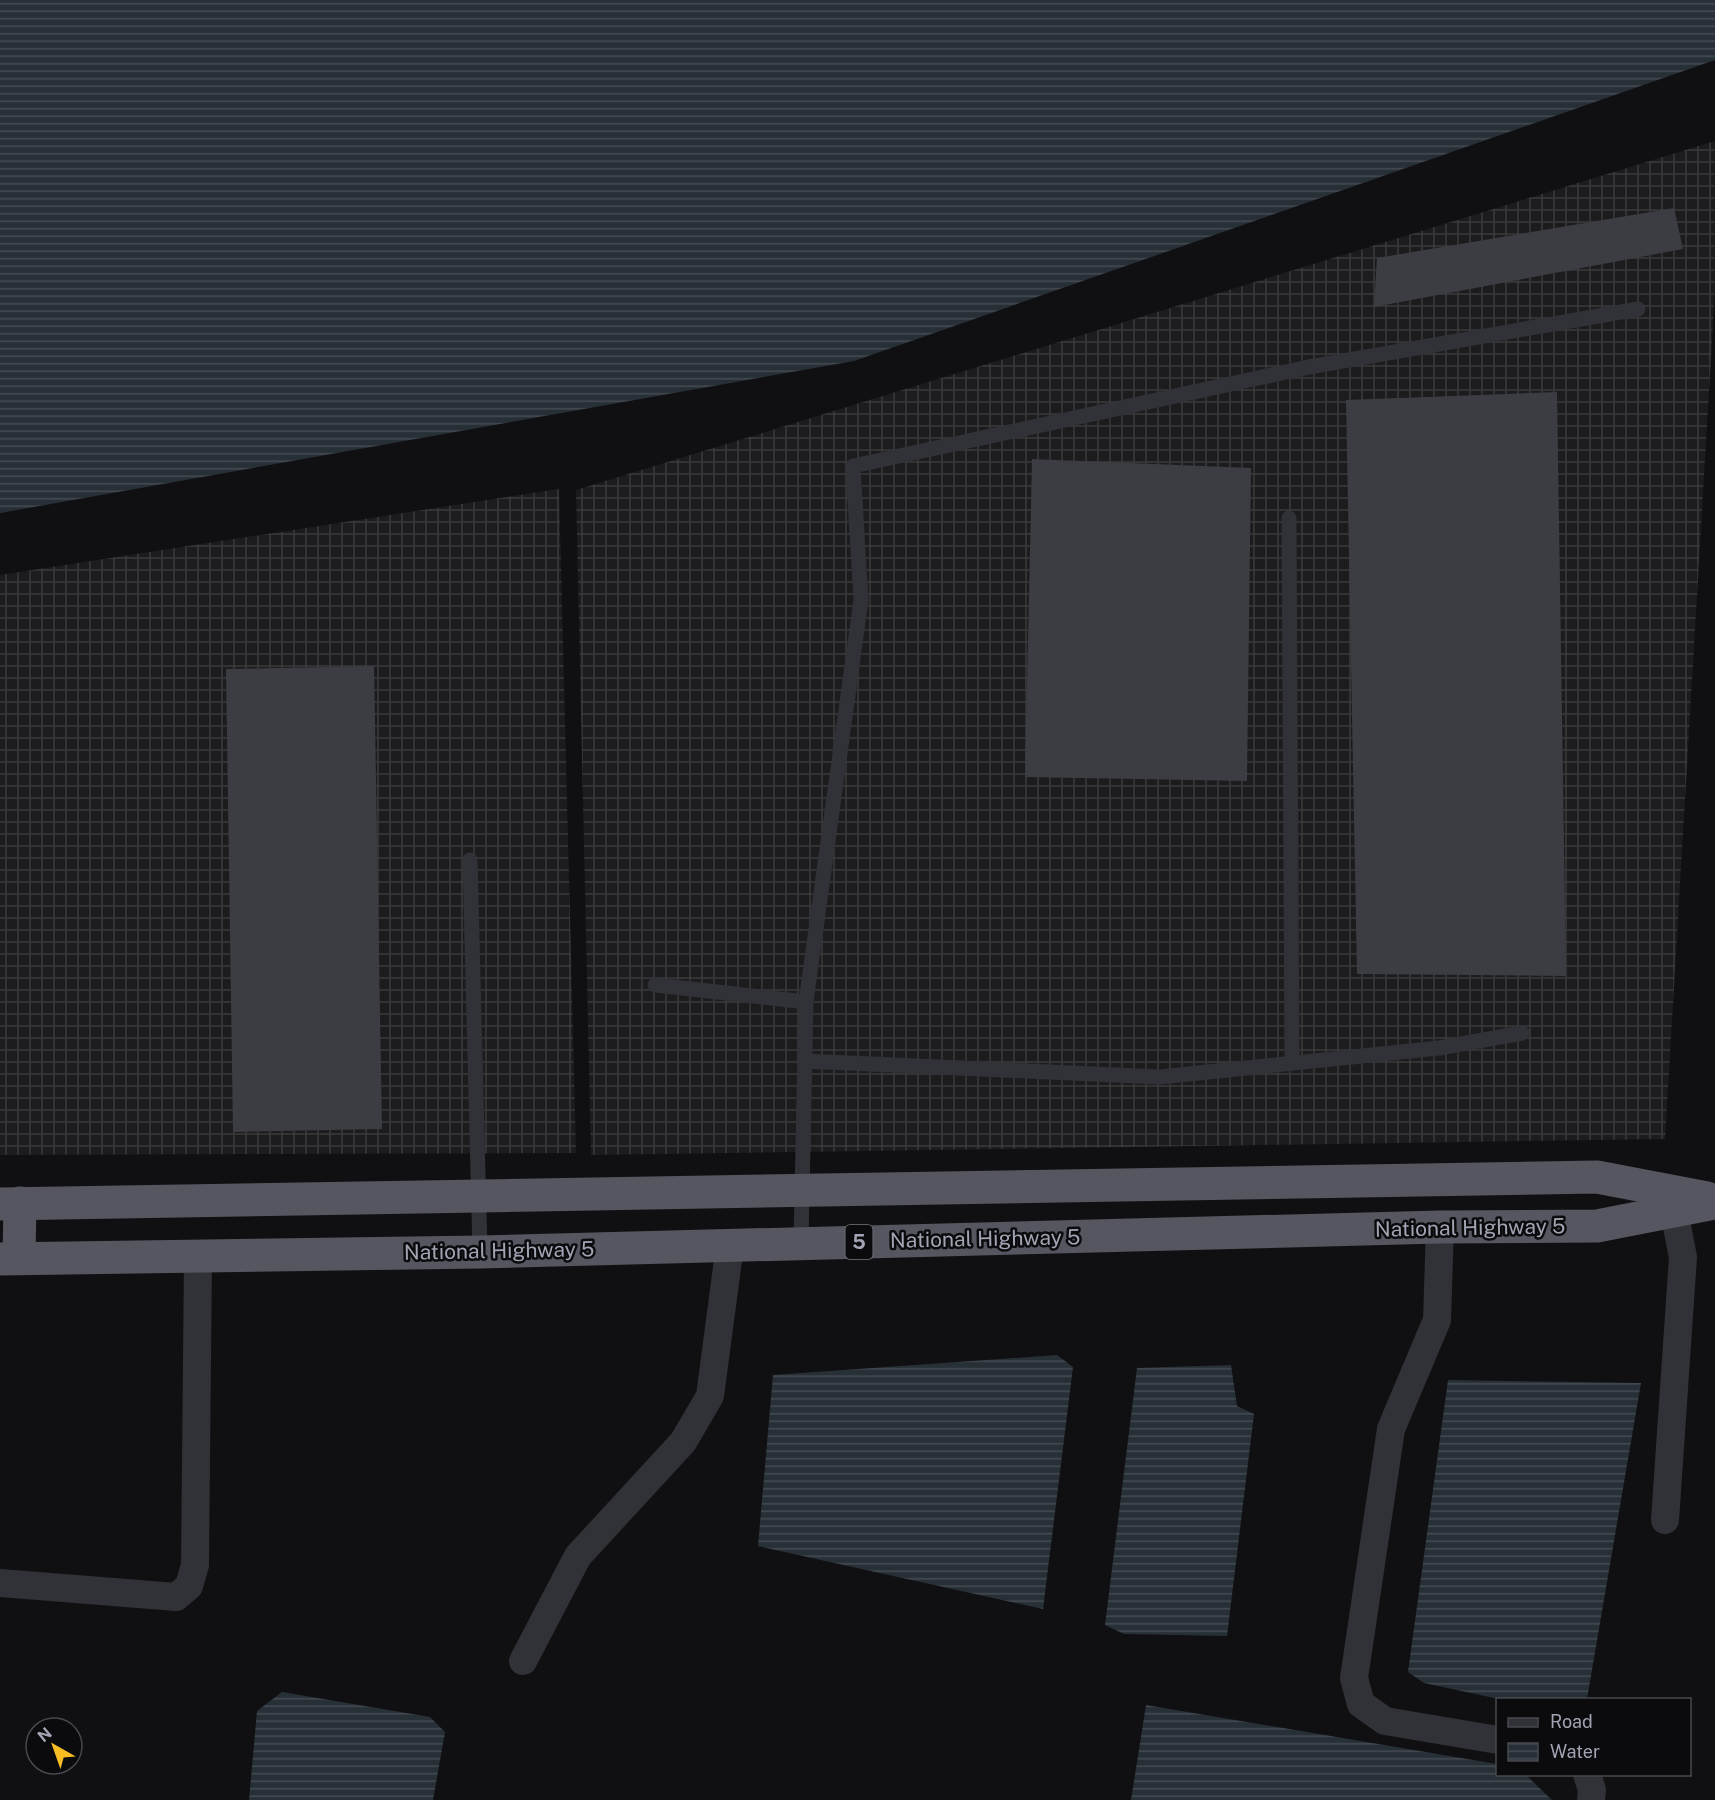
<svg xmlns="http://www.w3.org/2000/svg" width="1715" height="1800" viewBox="0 0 1715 1800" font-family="'Public Sans',sans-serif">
  <defs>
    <pattern id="industrial-grid" width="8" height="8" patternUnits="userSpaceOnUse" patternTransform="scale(1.5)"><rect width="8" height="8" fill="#1c1c1f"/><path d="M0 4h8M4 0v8" fill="none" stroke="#3a3a3d"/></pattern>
    <pattern id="water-rules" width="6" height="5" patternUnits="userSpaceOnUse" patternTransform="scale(1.5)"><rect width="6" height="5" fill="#283037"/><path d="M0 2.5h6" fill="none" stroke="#444b52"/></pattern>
  </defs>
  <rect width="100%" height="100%" fill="#101012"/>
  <!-- industrial -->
  <g fill="url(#industrial-grid)">
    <polygon points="1715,141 1715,289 1665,1139 591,1155 576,490"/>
    <polygon points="559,489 576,1153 0,1155 0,575"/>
  </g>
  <!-- water -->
  <g fill="url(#water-rules)">
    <polygon points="0,0 1715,0 1715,60 854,361 0,513"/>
    <polygon points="1057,1355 1073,1367 1043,1609 758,1546 773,1375"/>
    <polygon points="1231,1365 1237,1406 1254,1414 1227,1636 1124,1634 1105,1625 1137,1368"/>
    <polygon points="1448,1380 1641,1383 1587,1699 1499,1699 1424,1683 1408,1672"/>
    <polygon points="282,1692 430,1717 445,1732 433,1800 249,1800 257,1711"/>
    <polygon points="1146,1705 1497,1764 1498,1774 1526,1775 1552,1800 1131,1800"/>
  </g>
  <!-- building -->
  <g fill="#3c3d42">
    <polygon points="1674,208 1683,249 1374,307 1377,258"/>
    <polygon points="1557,392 1566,976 1357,974 1346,400"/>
    <polygon points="1032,459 1251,468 1247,781 1025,777"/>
    <polygon points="374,666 382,1129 233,1132 226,669"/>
  </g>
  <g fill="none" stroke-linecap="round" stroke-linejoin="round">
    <!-- service -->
    <g stroke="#313237" stroke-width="15">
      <polyline points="1289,518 1292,1063"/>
      <polyline points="470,860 480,1252"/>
      <polyline points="655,985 806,1002"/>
      <polyline points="804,1061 1160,1077 1439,1048 1522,1033"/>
      <polyline points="801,1243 806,1002 861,600 853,466 1309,367 1638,309"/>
    </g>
    <!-- minor -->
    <g stroke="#313237" stroke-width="28">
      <polyline points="1440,1227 1437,1320 1391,1429 1354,1678 1361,1704 1385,1721 1498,1740"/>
      <polyline points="1665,1520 1683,1257 1674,1211"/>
      <polyline points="0,1583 176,1597 189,1586 195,1565 198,1256"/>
      <polyline points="523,1661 578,1556 683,1442 710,1396 730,1245"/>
      <polyline points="1587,1774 1592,1790 1591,1800"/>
    </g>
    <!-- trunk -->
    <g stroke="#55565f" stroke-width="33">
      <polyline points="0,1204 1597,1177 1707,1198"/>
      <polyline points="19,1258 20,1203"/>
      <polyline points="0,1259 480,1252 1440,1227 1597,1226 1715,1203"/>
    </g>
  </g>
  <g text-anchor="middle" stroke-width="5" stroke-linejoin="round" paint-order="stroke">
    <!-- shield labels -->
    <rect fill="#0b0b0d" stroke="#747781" stroke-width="1.5" x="845.5" y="1225" width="27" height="34" rx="4.5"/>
    <g font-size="20" font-weight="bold" fill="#a1a5b3">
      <text x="859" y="1249">5</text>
    </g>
    <!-- street labels -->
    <g font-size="21" fill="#a1a5b3" stroke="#0b0b0d">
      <text transform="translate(1470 1228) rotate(-1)" y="7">National Highway 5</text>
      <text transform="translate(985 1239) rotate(-1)" y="7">National Highway 5</text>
      <text transform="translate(499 1251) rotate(-1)" y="7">National Highway 5</text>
    </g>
  </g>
  <!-- legend -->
  <rect x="1496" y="1698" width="195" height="78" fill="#0b0b0d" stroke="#47494f" stroke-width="1.5"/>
  <rect x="1508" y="1718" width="30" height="9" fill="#313237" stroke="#47494f" stroke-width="1.5"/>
  <text x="1550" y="1728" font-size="18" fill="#a1a5b3">Road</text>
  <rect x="1508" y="1743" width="30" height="18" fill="url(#water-rules)" stroke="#47494f" stroke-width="1.5"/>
  <text x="1550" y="1758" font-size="18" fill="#a1a5b3">Water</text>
  <!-- north arrow -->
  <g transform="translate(54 1746) rotate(320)"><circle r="28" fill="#0b0b0d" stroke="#47494f" stroke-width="1.5"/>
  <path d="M0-4.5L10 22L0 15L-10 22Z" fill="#f8bd22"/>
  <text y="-9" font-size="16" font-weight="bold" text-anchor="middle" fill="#a1a5b3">N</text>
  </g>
</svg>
